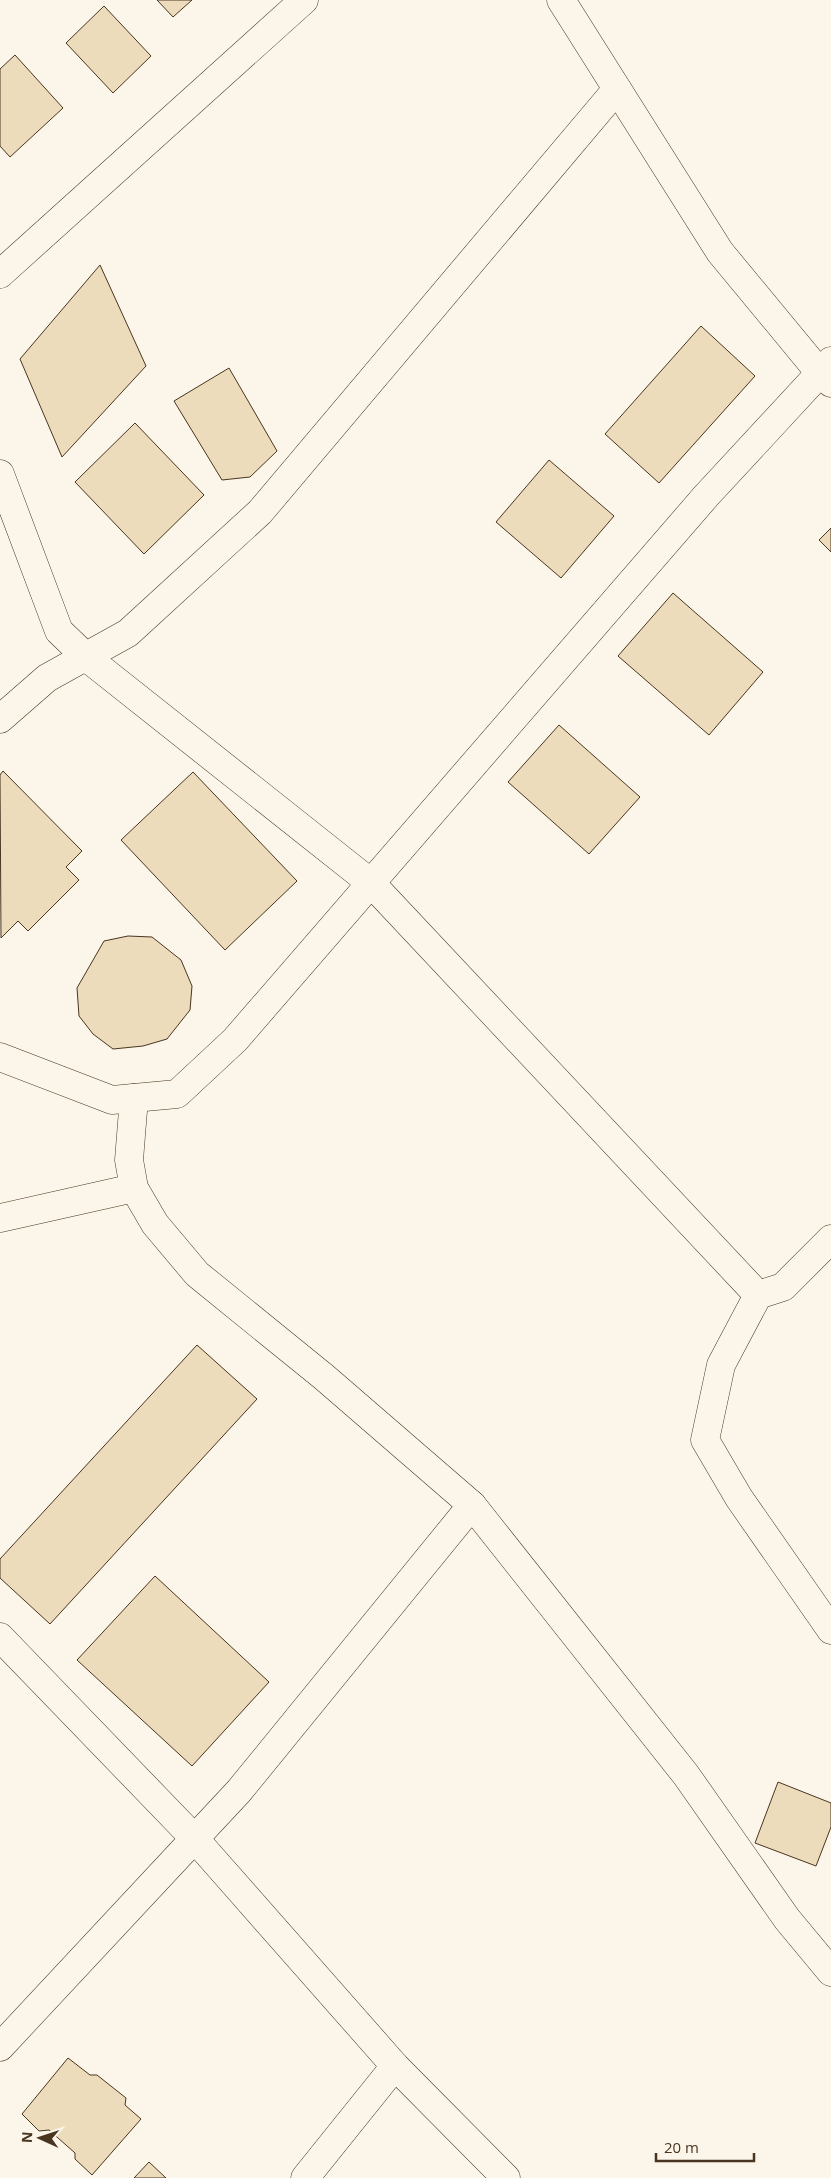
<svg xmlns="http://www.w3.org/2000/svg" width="831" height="2178" viewBox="0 0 831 2178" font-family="'Open Sans',sans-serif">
  <rect width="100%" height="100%" fill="#fbf6e9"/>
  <!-- building -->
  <g fill="#ecdcbc" stroke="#4a3520">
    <polygon points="157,0 192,0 173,17"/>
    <polygon points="104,6 151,56 113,93 66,43"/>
    <polygon points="15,55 63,108 10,157 0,146 0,69"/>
    <polygon points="100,265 146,366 62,457 20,359"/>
    <polygon points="701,326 755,376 659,483 605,434"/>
    <polygon points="229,368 277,451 250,477 222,480 174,401"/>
    <polygon points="135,423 204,495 144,554 75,482"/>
    <polygon points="549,460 614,516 561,578 496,522"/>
    <polygon points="831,528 831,552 819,540"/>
    <polygon points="673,593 763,672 709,735 618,656"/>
    <polygon points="559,725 640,797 589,854 508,782"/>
    <polygon points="3,771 82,851 66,867 79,880 28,931 18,921 1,938 0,775"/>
    <polygon points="193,772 297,881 225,950 121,840"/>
    <polygon points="128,936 152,937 181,960 192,986 190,1010 167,1039 143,1046 113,1049 93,1034 79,1016 77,988 104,941"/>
    <polygon points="197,1345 257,1399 50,1624 0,1578 0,1559"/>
    <polygon points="155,1576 269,1682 192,1766 77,1660"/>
    <polygon points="778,1782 831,1803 831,1827 816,1866 755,1843"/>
    <polygon points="68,2058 90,2075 97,2075 126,2098 125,2105 141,2119 92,2175 75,2159 75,2153 49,2130 39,2131 22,2114"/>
    <polygon points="149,2162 166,2178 134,2178"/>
  </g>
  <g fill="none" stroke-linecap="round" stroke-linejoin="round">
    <!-- street casing -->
    <g stroke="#4a3520" stroke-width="29">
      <g id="street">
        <polyline points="561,0 720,252 820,373 831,383"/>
        <polyline points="0,274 304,0"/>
        <polyline points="0,474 59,631 86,657 371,883 758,1295"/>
        <polyline points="0,719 47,678 128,633 260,512 617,89"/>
        <polyline points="0,1057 112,1100 177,1094 235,1040 706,496 831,361"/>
        <polyline points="134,1098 129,1160 134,1188 155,1224 197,1274 324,1377 472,1505 686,1775 787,1919 831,1972"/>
        <polyline points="0,1218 134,1188"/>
        <polyline points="831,1239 783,1287 758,1295 721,1365 705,1440 739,1498 831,1630"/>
        <polyline points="0,1637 195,1839 395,2066 506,2178"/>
        <polyline points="0,2047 239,1791 472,1505"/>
        <polyline points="305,2178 395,2066"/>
      </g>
    </g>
    <!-- street -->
    <use href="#street" stroke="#fbf6e9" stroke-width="28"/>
  </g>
  <!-- north arrow -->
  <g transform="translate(40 2138) rotate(273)" stroke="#fbf6e9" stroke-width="4" paint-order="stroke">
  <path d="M0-4L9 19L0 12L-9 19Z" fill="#4a3520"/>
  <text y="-8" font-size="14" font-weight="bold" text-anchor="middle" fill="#4a3520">N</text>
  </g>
  <!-- scale -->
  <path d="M656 2153v8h98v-8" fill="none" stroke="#4a3520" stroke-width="2.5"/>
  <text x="664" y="2153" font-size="15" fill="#4a3520" stroke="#fbf6e9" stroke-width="4" paint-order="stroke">20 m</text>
</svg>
